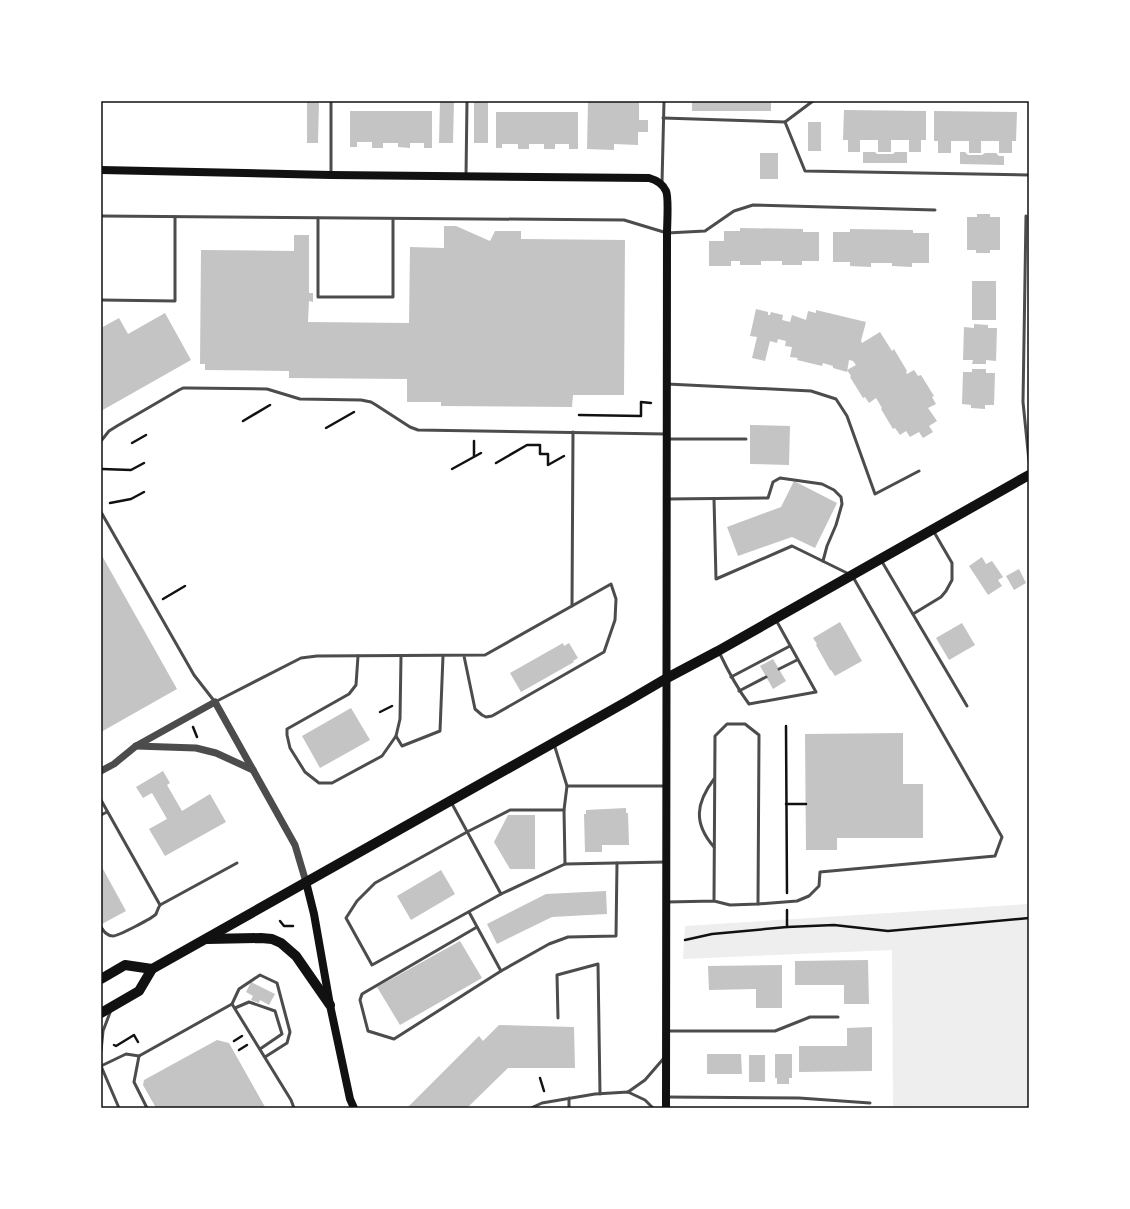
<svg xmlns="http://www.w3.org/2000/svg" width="1130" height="1209" viewBox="0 0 1130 1209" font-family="'Sofia Sans Condensed',sans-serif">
  <rect width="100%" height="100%" fill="#fff"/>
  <!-- green -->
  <polygon fill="#eee" points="1029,904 1029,1108 1001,1108 1001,1106 893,1107 892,950 683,959 685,926"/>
  <!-- building -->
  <g fill="#c4c4c4">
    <polygon points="307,101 319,101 318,143 307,143"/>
    <polygon points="440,101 454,101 453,143 439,143"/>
    <rect x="474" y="101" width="14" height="42"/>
    <polygon points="588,101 639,101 639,120 648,120 648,132 638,132 638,145 614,144 614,150 587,149"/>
    <rect x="692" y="101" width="79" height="10"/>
    <polygon points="844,110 926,111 926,140 921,140 921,152 909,152 909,140 891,140 891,152 878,152 878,140 860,140 860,152 848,152 848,140 843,140"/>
    <polygon points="350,111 432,111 432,148 424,148 424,143 410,143 410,148 398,147 398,143 383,143 383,148 372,148 372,142 357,142 357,147 350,147"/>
    <polygon points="934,111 1017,112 1016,141 1012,141 1012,153 999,153 999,141 981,141 981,153 969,153 969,141 951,141 951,153 938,153 938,141 934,141"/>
    <polygon points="496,112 578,112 578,149 569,149 569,144 555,144 555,149 544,149 544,144 529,144 529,149 518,149 518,144 502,144 502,148 496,148"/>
    <rect x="808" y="122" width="13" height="29"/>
    <polygon points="863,152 875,152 877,154 893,154 895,152 907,152 907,163 863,163"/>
    <polygon points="960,152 965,152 968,155 982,155 985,153 996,153 999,156 1004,156 1004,165 960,164"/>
    <rect x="760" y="153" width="18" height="26"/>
    <polygon points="977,214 990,214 990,217 1000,217 1000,250 990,250 990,253 976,253 976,250 967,250 967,217 977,217"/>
    <polygon points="444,226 456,226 490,241 495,231 521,231 521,239 625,240 624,395 573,395 572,407 441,406 441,402 407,402 407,379 289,378 289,371 205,370 205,364 200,364 201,250 294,251 294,235 309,235 309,293 313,293 313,302 309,301 308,322 409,323 410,247 444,248"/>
    <polygon points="740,228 803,229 803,232 819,232 819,261 802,261 802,265 782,265 782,261 761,261 761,265 740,265 740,261 731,261 731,266 709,266 709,241 724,241 724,231 740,231"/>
    <polygon points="850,229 913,230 913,233 929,233 929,263 912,263 912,267 892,266 892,263 871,263 871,267 850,266 850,262 833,262 833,232 850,232"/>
    <rect x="972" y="281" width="24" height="39"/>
    <polygon points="756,309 768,312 768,315 770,315 771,312 783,315 782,320 790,322 792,315 806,320 808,311 816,313 816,310 866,322 861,341 862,343 880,332 892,351 894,349 907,371 906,372 907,374 914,370 918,376 921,375 934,396 932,397 936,404 928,408 937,421 929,426 933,432 923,438 919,432 910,437 906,431 900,435 895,428 893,429 881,409 882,408 876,398 869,403 865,397 863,398 850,377 851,376 847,370 856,365 853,361 849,360 847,372 833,368 833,366 823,363 822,366 797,360 798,358 790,357 792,347 785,346 786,341 778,339 777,343 770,341 765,361 752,358 757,337 750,336"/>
    <polygon points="165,313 191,360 101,411 101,328 119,318 128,334"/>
    <polygon points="974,324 988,325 988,328 997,328 996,361 986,360 986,364 972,364 973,360 963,360 964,327 974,328"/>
    <polygon points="972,369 986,369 986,373 995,373 994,405 985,405 985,409 971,408 971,405 962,404 963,372 972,372"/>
    <polygon points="750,425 790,426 789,465 750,464"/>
    <polygon points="794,481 837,503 815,548 792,537 738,556 727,527 781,507"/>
    <polygon points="101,554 177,689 101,732"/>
    <polygon points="982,557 986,564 992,561 1003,577 998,580 1002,586 988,595 969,566"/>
    <polygon points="1019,569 1026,583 1014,590 1006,576"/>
    <polygon points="840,622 862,661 835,676 831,670 830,670 816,645 817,644 813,638"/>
    <polygon points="962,623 975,645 949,660 936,638"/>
    <polygon points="563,643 564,646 569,643 578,658 573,661 574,662 521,692 510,673"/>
    <polygon points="773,659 786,681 773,689 760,666"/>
    <polygon points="351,708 370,740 320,768 302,736"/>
    <polygon points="903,733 903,784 923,784 923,838 837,838 837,850 806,850 805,734"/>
    <polygon points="163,771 170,783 167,785 182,811 210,794 226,822 165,856 149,829 167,819 152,793 143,798 136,787"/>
    <polygon points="626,808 626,813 628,813 629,845 602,845 602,852 585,852 584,814 586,814 586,810"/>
    <polygon points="508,815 535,815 535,869 510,869 494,842"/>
    <polygon points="103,869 126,911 102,924 101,921 101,870"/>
    <polygon points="441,870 455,894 411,920 397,896"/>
    <polygon points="606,891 607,914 552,917 497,944 487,924 546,894"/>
    <polygon points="460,941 482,978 400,1025 377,987"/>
    <polygon points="868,960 869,1004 844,1004 844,985 795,985 795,961"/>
    <polygon points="782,965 782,1008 756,1008 756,989 709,990 708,966"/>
    <polygon points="251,982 275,994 269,1005 260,1000 259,1003 251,1000 253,996 246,992"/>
    <polygon points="499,1025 574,1027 575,1068 508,1068 467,1108 407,1108 479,1036 483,1041"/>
    <polygon points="872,1027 872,1071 799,1072 799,1046 847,1046 847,1028"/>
    <polygon points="217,1040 229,1043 265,1107 262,1108 156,1108 143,1085 144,1080"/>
    <polygon points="707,1054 741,1054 742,1074 707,1074"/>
    <polygon points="775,1054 792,1054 792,1078 789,1078 789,1084 777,1084 777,1078 775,1078"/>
    <rect x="749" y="1055" width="16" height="27"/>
  </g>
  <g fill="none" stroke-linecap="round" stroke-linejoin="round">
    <!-- path -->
    <g stroke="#111" stroke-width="2.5">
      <polyline points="579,415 641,416 641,402 651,403"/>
      <polyline points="243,421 270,405"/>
      <polyline points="326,428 354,412"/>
      <polyline points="132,443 146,435"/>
      <polyline points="474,456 474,441"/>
      <polyline points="496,463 527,445 540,445 540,454 548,454 548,465 564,456"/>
      <polyline points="102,469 131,470 144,463"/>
      <polyline points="452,469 481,453"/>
      <polyline points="110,503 131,499 144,492"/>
      <polyline points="163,599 185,586"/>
      <polyline points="380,712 392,706"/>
      <polyline points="786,726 787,893"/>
      <polyline points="193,727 197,737"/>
      <polyline points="786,804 806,804"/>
      <polyline points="787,910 787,927"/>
      <polyline points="280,921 284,926 293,926"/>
      <polyline points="685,940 712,934 787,927 834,925 888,931 1029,918"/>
      <polyline points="234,1041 242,1036"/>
      <polyline points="114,1045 116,1046 134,1035 138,1042"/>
      <polyline points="239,1050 247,1045"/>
      <polyline points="540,1078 544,1091"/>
    </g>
    <!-- service -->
    <g stroke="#4c4c4c" stroke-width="3">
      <polyline points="331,101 331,175"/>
      <polyline points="663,118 785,122 813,101"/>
      <polyline points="785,122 805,171 1029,175"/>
      <polyline points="466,176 467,101"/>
      <polyline points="662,183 664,101"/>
      <polyline points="101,216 624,220 667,233 705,231 734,211 753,205 935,210"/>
      <polyline points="1026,216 1023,402 1029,461"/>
      <polyline points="318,218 318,297 393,297 393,219"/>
      <polyline points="101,300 175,301 175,217"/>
      <polyline points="667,384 811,391 836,399 847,416 875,494 919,471"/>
      <polyline points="667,439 746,439"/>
      <polyline points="101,441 109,431 117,426 179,390 183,388 187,388 267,389 300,399 361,400 371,402 376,405 410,427 418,430 666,434"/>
      <polyline points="667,499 768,498 773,482 780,478 822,484 834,490 841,497 842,504 836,525 827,546 823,561"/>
      <polyline points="714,499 716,579 792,546 849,574"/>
      <polyline points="101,512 194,675 215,702 301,658 317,656 485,655 611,584 616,599 615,620 604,652 492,716 486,717 482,715 475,709 464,656"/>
      <polyline points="881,560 967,706"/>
      <polyline points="572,606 573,432"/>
      <polyline points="913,614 941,597 946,591 952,580 952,563 934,532"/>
      <path d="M719,652C728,671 737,688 749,704L816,692L776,620"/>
      <polyline points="358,656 356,685 349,694 287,729 287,735 290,748 305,772 319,783 332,783 382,756 396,736"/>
      <polyline points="401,656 400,719 396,736 402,746 440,731 443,656"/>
      <polyline points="779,669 797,660"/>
      <polyline points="731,677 790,646"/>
      <polyline points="739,691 766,677"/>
      <polyline points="554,744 567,786 666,786"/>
      <polyline points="101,800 160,905 237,863"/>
      <polyline points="451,802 501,894 565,864 666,862"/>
      <polyline points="101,815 107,812"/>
      <path d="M714,847C693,823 696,803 714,779"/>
      <polyline points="565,864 564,810 567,786"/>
      <polyline points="501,894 372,965 346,918 357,901 375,883 467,832 510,810 564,810"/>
      <polyline points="667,902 714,901 730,905 758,904 759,735 745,724 727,724 715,736 714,901"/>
      <polyline points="758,904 797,901 809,896 819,886 820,872 995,856 1002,837 853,577"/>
      <polyline points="469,912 501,971 549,944 568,937 616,936 617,863"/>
      <path d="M101,927C104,932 107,936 113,936C118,936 153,918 156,914C157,912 158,908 160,905"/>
      <polyline points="477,927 362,994 360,1000 368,1031 394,1039 501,971"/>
      <polyline points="232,1004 239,989 260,975 277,983 290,1032 287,1043 265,1057"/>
      <polyline points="235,1008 249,1002 275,1011 282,1034 260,1049"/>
      <polyline points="558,1018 557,975 598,964 600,1094"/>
      <polyline points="666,1031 775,1031 810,1017 838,1017"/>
      <polyline points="101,1051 103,1031 111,1010"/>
      <polyline points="139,1056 134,1082 147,1108"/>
      <polyline points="101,1066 126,1054 139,1056 232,1004 291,1100 294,1108"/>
      <polyline points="101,1066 119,1108"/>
      <polyline points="628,1092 645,1080 664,1058"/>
      <polyline points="666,1097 799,1098 870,1103"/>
      <polyline points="531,1108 542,1103 595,1094 628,1092 645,1100 653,1108"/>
      <polyline points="569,1108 569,1098"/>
    </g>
    <!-- tertiary -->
    <g stroke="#4c4c4c" stroke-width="7">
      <polyline points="136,746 196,748 216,753 253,770"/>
      <polyline points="101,771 114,764 136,746 215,702 295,845 306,882"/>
    </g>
    <!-- secondary -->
    <g stroke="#111" stroke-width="8">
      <path d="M101,170L331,175L649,178C656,180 663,184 666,191C669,197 667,225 667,233L666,1108"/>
      <polyline points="306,882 314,914 330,1005 350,1099 354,1108"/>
    </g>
    <!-- primary -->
    <g stroke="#111" stroke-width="10">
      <polyline points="207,939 261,938 272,939 281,943 296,956 330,1005"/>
      <polyline points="101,979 125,965 152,969"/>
      <polyline points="101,1013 139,991 152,969 626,702 667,678 718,651 1029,475"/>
    </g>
  </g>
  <!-- border -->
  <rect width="1130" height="1209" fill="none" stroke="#ffffff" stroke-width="204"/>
  <rect x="102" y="102" width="926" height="1005" fill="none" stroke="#111" stroke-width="1.5"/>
</svg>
